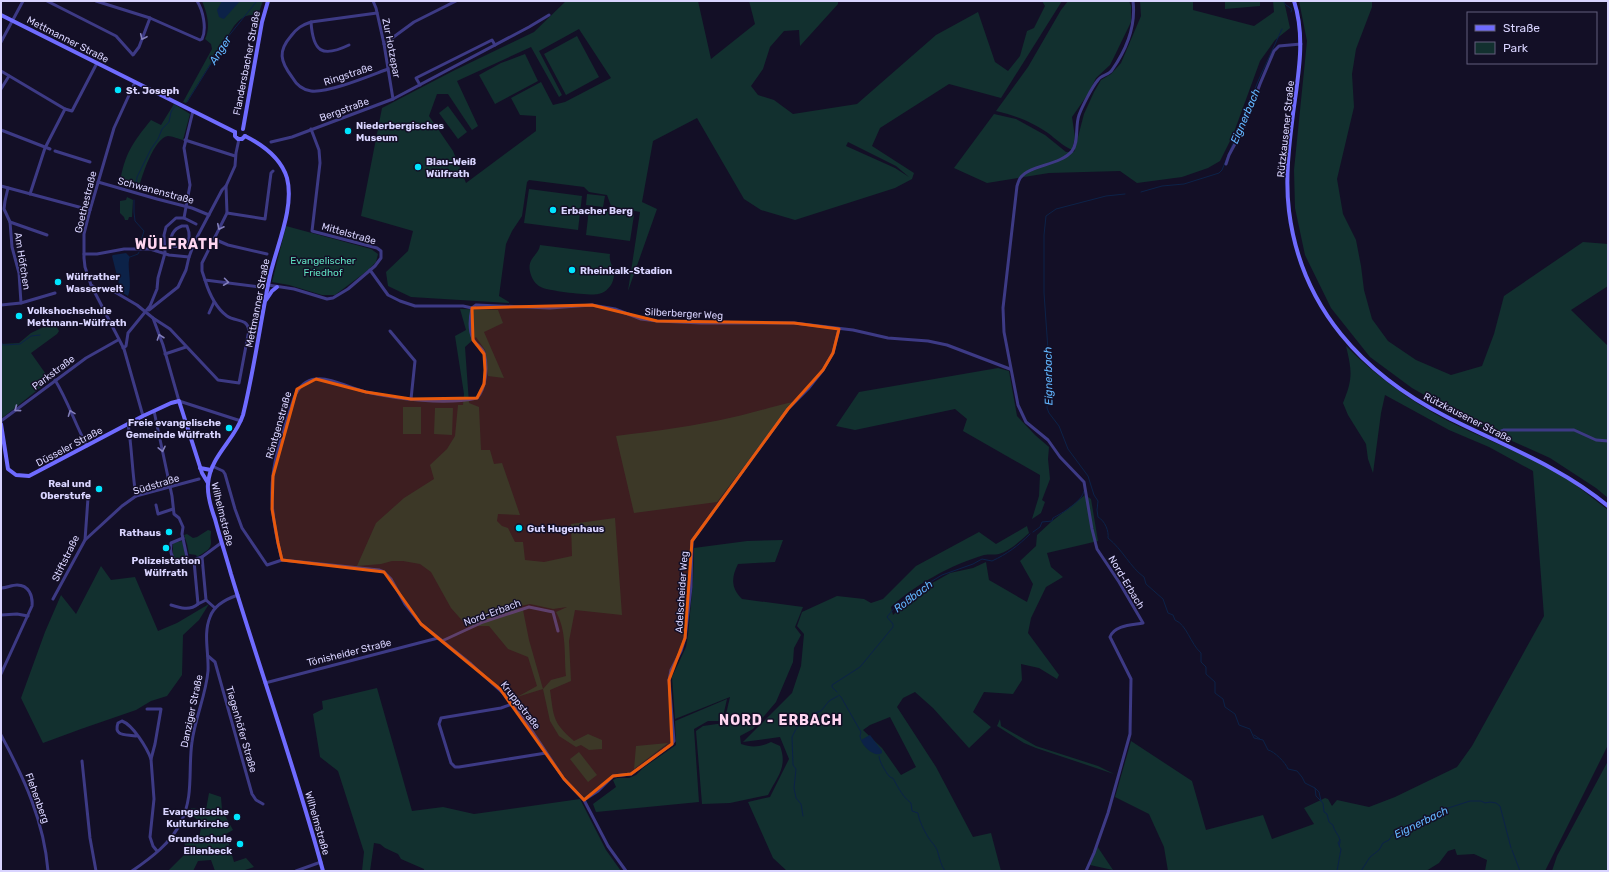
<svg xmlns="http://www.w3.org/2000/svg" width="1609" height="872" viewBox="0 0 1609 872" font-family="Rubik,sans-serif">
  <rect width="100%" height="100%" fill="#130f26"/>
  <!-- green -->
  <g fill="#12302f" fill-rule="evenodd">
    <path d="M202,1H263L258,15C246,14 242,17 234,26L186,103L183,102L212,49L211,44L205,39C211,27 207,13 202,1Z"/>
    <path d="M566,1H698L711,59L755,24L749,1H838V4L800,46L799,30L784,31L770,47L763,69L751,86L758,95L774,100L793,114L857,104L936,35L978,12L995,62L1008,71L1020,56L1027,31L1034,28L1045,6L1042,1H1062L1001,98L949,84L880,128L872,146L914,173L912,179L895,188L795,220L761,210L744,199L697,118L653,141L642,202L657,209L628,291L640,212L611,206L607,195L589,192L584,187L529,180L527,182L522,216L512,231L506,244L499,296L509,302V303L411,297L388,286L386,272L408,251L413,231L361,216L382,108L453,71L534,32ZM579,29L611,78L565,102L553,105L541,82L511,98L520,115L536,116V131L466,183L453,151L429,116L437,94H448L472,130L478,126L457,81L531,47L559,97L562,95L539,51ZM848,142L896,166L909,177L895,168L846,146Z"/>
    <path d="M1068,1H1129L1131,6V22L1115,55L1110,65L1096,78L1088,94L1072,117L1075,137L1072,150C1063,146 1056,139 1048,133C1030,121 1017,116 996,111L1028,67L1061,10Z"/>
    <polygon points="1140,1 1193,1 1193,10 1254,26 1274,12 1273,1 1284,1 1290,28 1275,40 1260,61 1233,135 1220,161 1208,168 1182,177 1137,183 1120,171 1049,173 987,183 954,168 994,114 1016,119 1045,135 1066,152 1074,152 1084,114 1094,92 1101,80 1111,74 1121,63 1141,16"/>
    <polygon points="1225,1 1260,1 1260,6 1225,9"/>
    <polygon points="1299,1 1372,1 1372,7 1356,49 1352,74 1354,107 1337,179 1343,214 1356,240 1361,266 1364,290 1372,319 1388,341 1416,360 1451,375 1482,366 1494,334 1504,296 1583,242 1608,244 1608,286 1571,310 1608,346 1608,498 1596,488 1550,458 1479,426 1412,388 1370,357 1331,308 1305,255 1295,208 1294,170 1307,41"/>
    <polygon points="577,36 599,77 566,95 544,54"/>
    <polygon points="525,54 538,81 495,104 479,75 501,63"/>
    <path d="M174,104L190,114L183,140C179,139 172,136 168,136C154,138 142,176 139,187L120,183C124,155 133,142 151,120L161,125Z"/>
    <polygon points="448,106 467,132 458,139 439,113"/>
    <polygon points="529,189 582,196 578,230 524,223"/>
    <polygon points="587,194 605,196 603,207 586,205"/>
    <polygon points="127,197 133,200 132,217 129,217 128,220 125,220 124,217 120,213 120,201 126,200"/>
    <polygon points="589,209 634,215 630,241 586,235"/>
    <polygon points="286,226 371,249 378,254 376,262 367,271 335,295 322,295 289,285 272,282"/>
    <path d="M540,245L610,254C608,264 618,270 612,283C609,289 604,293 598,294C591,296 551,291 543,288C537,286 533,281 531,275C525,258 539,256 540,245Z"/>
    <path d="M460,309L498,310L503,323L484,332L504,378L488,376L485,350L476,337L465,347L469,403L479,407L481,450H490L494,464L502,463L520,515L498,514L497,521L502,526L508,528L515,542H523L525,560L544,562L572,556L571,524L615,518L622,615L575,610L569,641L571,681L550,690C554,717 552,722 574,741L588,734L602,740V749L589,750L581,745L576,747L559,736L550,721L543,689L517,697L537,686L528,657L508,649L489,626H467L451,608L431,572L420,564L403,561H392L381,564L357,566L376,523L404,498L434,479L430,465L447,449L455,436L458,405H463L464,394L455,336L466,330ZM530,604L553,609L567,607L556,612C567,631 564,655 566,676L551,680L543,689L529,640L523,610L516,607Z"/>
    <polygon points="54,322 59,331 57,334 31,353 50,380 1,419 1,344 19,343 31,333"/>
    <path d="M1346,346C1376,376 1409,400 1446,420C1487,441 1533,456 1572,482C1584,491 1596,501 1608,510V745L1545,871H1485L1487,860L1474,854L1457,855L1455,849L1448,851L1439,863L1426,871H1168L1164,847L1149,814L1115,797L1131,741L1192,781L1206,830L1263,815L1272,839L1314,824L1304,808L1325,798L1328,799L1332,806L1337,800L1369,807L1395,797L1457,767L1472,746L1544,616L1533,471L1489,447L1449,430L1385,395L1381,413L1373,473L1368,459L1366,444L1348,415L1343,403C1353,379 1352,371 1346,346Z"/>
    <polygon points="998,368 1009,371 1017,416 1035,435 1049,447 1048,459 1050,479 1042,500 1045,502 1041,513 1032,519 1039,496 1040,475 963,431 967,419 955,409 855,430 836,426 859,392"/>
    <path d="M793,402L717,502L634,513L616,436C656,431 695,426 734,417C754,413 773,406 793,402Z"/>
    <rect x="403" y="407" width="18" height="27"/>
    <polygon points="435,408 453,408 452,435 434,434"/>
    <path d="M1085,495L1091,499L1098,541L1047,553L1051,567L1063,577L1046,587L1031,618L1028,633L1059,675L1057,679L1039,668L1021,664L1022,680L1013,694L984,692L973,712L991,727L969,748L933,708L915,692L903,698L897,707L936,767L973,837L991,833L1001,871H787L773,858L748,802L770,797L789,759L780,737L743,742L792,693L801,666L804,634L797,626L802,612L837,596L864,599L871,603L883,599L916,566L979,532L996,544L1027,526L1029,533C1020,541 1011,550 999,554C995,555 989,554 984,555C951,565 916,584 891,607L893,615L907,601L927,586L950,573L973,568L986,562L989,580L1027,602L1033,584L1020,561L1036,546L1037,535L1051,522ZM890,717L916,767L901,775L882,748L863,730L870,725Z"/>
    <path d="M208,530L211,531C211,534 210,537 211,541C212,550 204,552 197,557L196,555L189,554L187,544L184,535L187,534L193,538L197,537Z"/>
    <path d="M783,540L775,562L738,564C731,578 731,588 742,599L803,607L795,627L801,635L794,648L793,662L776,702L753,729L740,736L741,744C752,748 761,747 771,742L780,746C788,767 777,777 768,795L730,803L702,804L696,731L703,726L724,723L730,697L675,719L672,677L686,647L688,635L693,582L694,548L747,541Z"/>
    <polygon points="182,541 183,542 186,561 177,561 173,555 173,543"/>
    <polygon points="101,566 111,580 135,577 158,631 177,623 209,604 199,620 183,635 182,675 167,696 151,701 136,710 81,729 43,743 21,698 45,632 61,595 76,614"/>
    <polygon points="377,688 412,811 443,807 474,814 580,799 606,850 621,871 424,871 424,869 401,859 398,854 385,848 380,844 374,843 370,871 362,871 364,852 338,771 320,757 313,714 323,709 322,701"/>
    <polygon points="727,699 722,721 708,721 694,729 699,802 596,812 593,804 616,787 613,780 617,778 629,778 636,775 643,768 676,745 675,721"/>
    <polygon points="1000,719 1001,726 1036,746 1098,766 1114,774 1036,748 1024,743 997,726"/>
    <polygon points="668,743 634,769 636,746"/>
    <polygon points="579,752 597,775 588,782 570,759"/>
    <polygon points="1608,761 1608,871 1552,871 1557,856"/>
    <polygon points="209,793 221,797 222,810 233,830 226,834 234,862 246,858 254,867 242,871 215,871 211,860 198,861 193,871 168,871 184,855 185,839 199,838 202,823 190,814 191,808 206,810"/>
    <polygon points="1097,846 1113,870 1090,865"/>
  </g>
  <!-- water -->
  <g fill="#0c2248">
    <polygon points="222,1 240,1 224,19 219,17 217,10"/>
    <path d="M126,253L130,257C126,265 133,284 128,296L121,292L112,256L113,255Z"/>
    <path d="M870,735L882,751V753C875,758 863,747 861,740Z"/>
  </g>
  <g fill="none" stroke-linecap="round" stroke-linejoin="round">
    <!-- stream -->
    <g stroke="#0c2248" stroke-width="1">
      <polyline points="1283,1 1286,5 1292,9 1291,12"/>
      <polyline points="187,102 227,38 257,1"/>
      <polyline points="136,186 137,177 151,149 158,139 162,129 169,122 171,112 175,106"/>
      <polyline points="1141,192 1162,186 1184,184 1219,173 1222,170 1259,79 1282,29"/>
      <path d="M1125,194L1106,196L1056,209L1046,216L1044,235V293L1049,364L1047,408L1049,413L1059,426L1068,449L1088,476L1094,495L1098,501L1097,510L1098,517C1105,521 1109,531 1108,538C1123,550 1130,567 1144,577L1146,584L1163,599L1168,613L1173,615L1175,620C1187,625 1190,643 1201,653V662L1206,667V674L1215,682V693L1223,699L1225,707L1235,714L1239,725L1250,729L1254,738L1263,740L1268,750C1274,751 1286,763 1288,769L1297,771L1302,777L1305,783L1315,788L1316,796L1323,803L1324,812L1327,814L1329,822L1333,825C1334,833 1343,837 1339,846L1341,849L1337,871"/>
      <polyline points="134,200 134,212 135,221 144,231 139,247"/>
      <polyline points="130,257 138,254 139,252"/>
      <polyline points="1,343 4,345 20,344 31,336 40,335"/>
      <path d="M1033,532L1040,527L1042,522L1052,521L1053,518C1062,513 1082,502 1084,491"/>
      <path d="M837,692L832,687V685L860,667L893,627V624L887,617L895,607L914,592L942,575L973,564L982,559L992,561C1007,554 1018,546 1030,534"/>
      <polyline points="839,695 841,697 861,732 860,736 861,740"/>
      <polyline points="815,713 821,711 829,701 838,696"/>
      <polyline points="1254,735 1260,739"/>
      <path d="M879,756C879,761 885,771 889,776C892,779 892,776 894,780C899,789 903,797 911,803L912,811L918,813C919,821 924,830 928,837C931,842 937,847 938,853C940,860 941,865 945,871"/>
      <polyline points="1315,788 1319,792 1321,801"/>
      <polyline points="803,816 801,804 796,798 794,788 796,769 793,765 792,737 796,729 806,718"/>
      <polyline points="1339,845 1338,843 1340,840"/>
      <polyline points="1512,850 1520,871"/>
      <polyline points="1361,871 1370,857 1379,850 1383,843 1389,840 1392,835 1419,820 1425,820 1434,816 1436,813 1442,810 1470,801 1481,801 1485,803 1490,802 1496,803 1500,806 1511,848"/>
    </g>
    <!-- street -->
    <g stroke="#3d3a85" stroke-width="3">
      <polyline points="47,1 116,36 133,55 139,47 150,18"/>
      <path d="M96,1L150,18L200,40L202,39C207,29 203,10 197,1"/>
      <polyline points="373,1 376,8 384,44 393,99"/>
      <path d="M377,13L311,22C302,25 297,28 291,36C278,51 280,61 292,77C296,84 303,90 311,91C329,93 369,76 388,69"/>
      <path d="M311,22C313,52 322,58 349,45"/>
      <polyline points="1,42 23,1"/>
      <polyline points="384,44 414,22 456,1"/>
      <polyline points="1,71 65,109"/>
      <polyline points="135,82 114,128 90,210 84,234 84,258 85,267 91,285 124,349 143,416"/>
      <polyline points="420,85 416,78 492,40 495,45"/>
      <polyline points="1,89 9,76"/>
      <polyline points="1,130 50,149"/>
      <polyline points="239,139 236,153 235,166 226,186 227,213 202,263 202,271 205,280 267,288"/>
      <polyline points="185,140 235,156"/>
      <polyline points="271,142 292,137 393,99 529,27 549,15"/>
      <polyline points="55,151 90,162"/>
      <polyline points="1226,164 1229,155 1244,127 1260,84 1274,51 1279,46 1301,44"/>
      <polyline points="98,182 157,199 192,208 209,215"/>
      <polyline points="1,186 90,210"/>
      <polyline points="8,188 5,201 4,209 10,222 12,247 19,273 21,303"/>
      <polyline points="30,194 45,148 65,109 72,111 97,63"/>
      <polyline points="227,213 265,219 271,173 273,171"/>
      <polyline points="184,218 190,185 184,148 193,111"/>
      <polyline points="10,222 47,235"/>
      <path d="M182,226H187C190,233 190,241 185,247L172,246C169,237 173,229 182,226Z"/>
      <polyline points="214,239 228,245 267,254"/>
      <polyline points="84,254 97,254 124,249 150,249 169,255 189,257"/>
      <polyline points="370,270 388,295 400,301 415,306 463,306 472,308 476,305 550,308 592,305 615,309 641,319 657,321 701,323 794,323 853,330 888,338 928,341 947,345 1010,369"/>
      <polyline points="91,285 97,289 108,288 137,305 153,318 163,345 179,401 241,421"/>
      <polyline points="268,285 294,289 327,299 333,298 348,289 375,266 381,258 381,251 377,248 312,231 320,163 319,150 311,129"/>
      <polyline points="1,305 21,303 55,293"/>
      <polyline points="149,310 178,287 186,270 189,257 195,241 222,190 226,186"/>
      <polyline points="209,313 214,302"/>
      <path d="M153,318L170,329L218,380L239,383L249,330C247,318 236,322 227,316C216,308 209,293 205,280"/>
      <polyline points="390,331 415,361 411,399"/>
      <polyline points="123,348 126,346 128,333 150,306 157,289 158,278 165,253 164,235 166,227 176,218 184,218 196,224"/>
      <polyline points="165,354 186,347"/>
      <path d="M55,380C68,401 75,424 87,446"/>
      <polyline points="154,411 172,496 174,514 179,518 183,527 182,534 188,562 202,557 221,543"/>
      <polyline points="1,421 86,358 118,340"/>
      <path d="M128,424C132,448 132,472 136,496"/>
      <polyline points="1496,440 1499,432 1504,430 1574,430 1596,440 1608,441"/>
      <polyline points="212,466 223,471 225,474 235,509 242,528 267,565 282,560 379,570 384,572 391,579 405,604 421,624 471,664 505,695 528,725 564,779 584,800 608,846 626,871"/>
      <polyline points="156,505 158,514 173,509"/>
      <path d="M183,538L171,543C170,549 171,557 176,562H188"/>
      <polyline points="85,540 122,506 136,496 199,479"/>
      <polyline points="202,557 206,600"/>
      <path d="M282,560C275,533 269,503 273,475C276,449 286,423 294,398C298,388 304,380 316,379C330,377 352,389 366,392C398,399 445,405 477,398C486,388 488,367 484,353C482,347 475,344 473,339C469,330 470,317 472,308"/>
      <polyline points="194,561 198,604 206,600 215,608"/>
      <path d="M1,588C6,588 12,585 17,585C29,585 33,596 32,606L1,674"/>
      <polyline points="53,599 85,540 88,498"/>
      <path d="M171,605C180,608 190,611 198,604"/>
      <polyline points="1,615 17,614 28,616"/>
      <polyline points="442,641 483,622 529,607 553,612 558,631"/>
      <polyline points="208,656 215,662 252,794 256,800 263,804"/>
      <polyline points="265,683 438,638"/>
      <polyline points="512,704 501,708 441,718 439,724 451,763 455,767 459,767 546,753"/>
      <polyline points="147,709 161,709 155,744 151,759 154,799 150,837 153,846 157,851"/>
      <path d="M1,735C24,778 44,821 48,871"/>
      <path d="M136,736C127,734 113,737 118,723L122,721C133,725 147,748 151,759"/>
      <polyline points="82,761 90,838 96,871"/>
      <polyline points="584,800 598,791 613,776 631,774 672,744 674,741 669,680 671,670 681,651 685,638 691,587 692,541 788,409 808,389 823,370 833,353 839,329"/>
      <path d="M132,871C151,858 171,843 181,822C194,796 188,769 192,742C195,718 206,695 208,671C209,653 203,634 210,617C214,605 226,599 238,595"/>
      <polyline points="296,871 321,862"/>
      <path d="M1086,871L1094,853L1108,813L1130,734L1131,679L1110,637C1114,625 1132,625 1143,623L1119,582L1097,549L1092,529L1084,482L1060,457L1048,440L1026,422L1018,405L1004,332L1003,308L1017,186C1018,183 1019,179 1021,177C1030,165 1061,165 1072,151C1079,142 1075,126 1079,115C1082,107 1092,87 1098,80C1101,75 1109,75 1112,70C1126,50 1136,25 1133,1"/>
    </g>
    <!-- secondary -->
    <g stroke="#6f6bff" stroke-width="4">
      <path d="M1294,1C1306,38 1298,76 1293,114C1289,146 1285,179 1289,211C1301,308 1363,374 1447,417C1502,445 1560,466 1608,506"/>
      <polyline points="1,15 235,132"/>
      <polyline points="243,129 262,22 268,1"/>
      <polyline points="235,132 235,136 238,139 242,139 245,136"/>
      <path d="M245,136C263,145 281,158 287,178C295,209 275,249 269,280C260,325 254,370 243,415C235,440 210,456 208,484C207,496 211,508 215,519C220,538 226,556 231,574C261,673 296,771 323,871"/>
      <polyline points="266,300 272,291 277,287"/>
      <polyline points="1,424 8,469 16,475 29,476 143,416 171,403 179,401 202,473 208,483"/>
      <polyline points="200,468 211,470"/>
    </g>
  </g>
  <!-- one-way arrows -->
  <defs><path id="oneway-chevron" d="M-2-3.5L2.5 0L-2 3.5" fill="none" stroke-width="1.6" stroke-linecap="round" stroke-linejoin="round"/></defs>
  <g stroke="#837fbc">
    <use href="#oneway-chevron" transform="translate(143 37) rotate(115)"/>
    <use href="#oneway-chevron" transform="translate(220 227) rotate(116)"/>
    <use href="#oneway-chevron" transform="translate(226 282) rotate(8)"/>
    <use href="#oneway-chevron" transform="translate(160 337) rotate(-109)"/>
    <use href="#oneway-chevron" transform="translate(17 409) rotate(143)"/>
    <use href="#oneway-chevron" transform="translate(71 413) rotate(-111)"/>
    <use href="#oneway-chevron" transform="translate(162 449) rotate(78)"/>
  </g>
  <!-- marked area -->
  <path fill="#e8590c" fill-opacity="0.2" stroke="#e8590c" stroke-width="3" stroke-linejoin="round" d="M592,305L657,321L794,323L839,329L833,353L823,370L788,409L692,541L685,638L669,680L672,744L631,774L613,776L584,800L564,779L500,689L421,624L384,572L282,560L278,543L272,509L273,476L297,389L316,379L366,392L411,399L477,398L484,384L485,370L484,354L473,340L472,308Z"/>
  <!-- markers -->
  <g fill="#00e5ff" stroke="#130f26" stroke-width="1.5">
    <circle cx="118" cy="90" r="4"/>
    <circle cx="348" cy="131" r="4"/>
    <circle cx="418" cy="167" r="4"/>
    <circle cx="553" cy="210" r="4"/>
    <circle cx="572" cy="270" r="4"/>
    <circle cx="58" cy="282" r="4"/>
    <circle cx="19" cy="316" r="4"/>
    <circle cx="229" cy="428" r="4"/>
    <circle cx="99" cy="489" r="4"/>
    <circle cx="519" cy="528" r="4"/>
    <circle cx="169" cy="532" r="4"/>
    <circle cx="166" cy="548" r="4"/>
    <circle cx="237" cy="817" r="4"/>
    <circle cx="240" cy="844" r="4"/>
  </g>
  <g text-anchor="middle" stroke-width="3" stroke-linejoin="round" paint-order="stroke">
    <!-- street labels -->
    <g font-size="10" fill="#d9d4ff" stroke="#130f26">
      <text transform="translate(68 39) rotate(27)" y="4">Mettmanner Straße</text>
      <text transform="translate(392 48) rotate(79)" y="4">Zur Hotzepar</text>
      <text transform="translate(246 63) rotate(-79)" y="4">Flandersbacher Straße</text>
      <text transform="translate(348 74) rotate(-18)" y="4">Ringstraße</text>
      <text transform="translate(344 109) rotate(-20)" y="4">Bergstraße</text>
      <text transform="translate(1285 129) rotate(-84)" y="4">Rützkausener Straße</text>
      <text transform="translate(156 190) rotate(15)" y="4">Schwanenstraße</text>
      <text transform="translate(85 202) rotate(-76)" y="4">Goethestraße</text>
      <text transform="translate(349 233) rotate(16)" y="4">Mittelstraße</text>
      <text transform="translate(23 261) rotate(81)" y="4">Am Höfchen</text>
      <text transform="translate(257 303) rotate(-79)" y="4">Mettmanner Straße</text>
      <text transform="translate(684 313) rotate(3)" y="4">Silberberger Weg</text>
      <text transform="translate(53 372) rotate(-37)" y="4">Parkstraße</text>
      <text transform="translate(1468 417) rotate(27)" y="4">Rützkausener Straße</text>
      <text transform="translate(278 425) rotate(-74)" y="4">Röntgenstraße</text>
      <text transform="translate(69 446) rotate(-28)" y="4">Düsseler Straße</text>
      <text transform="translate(156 484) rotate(-17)" y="4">Südstraße</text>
      <text transform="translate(223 514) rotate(76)" y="4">Wilhelmstraße</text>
      <text transform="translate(65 558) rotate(-64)" y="4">Stiftstraße</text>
      <text transform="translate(1127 582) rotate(59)" y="4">Nord-Erbach</text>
      <text transform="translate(681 592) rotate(-86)" y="4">Adelscheider Weg</text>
      <text transform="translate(492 612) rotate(-20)" y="4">Nord-Erbach</text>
      <text transform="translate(349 652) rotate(-14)" y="4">Tönisheider Straße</text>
      <text transform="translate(521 705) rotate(52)" y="4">Kruppstraße</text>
      <text transform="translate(191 711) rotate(-78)" y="4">Danziger Straße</text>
      <text transform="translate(242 729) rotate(74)" y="4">Tiegenhöfer Straße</text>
      <text transform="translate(38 798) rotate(70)" y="4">Flehenberg</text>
      <text transform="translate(318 823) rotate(74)" y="4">Wilhelmstraße</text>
    </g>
    <!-- poi labels -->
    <g font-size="10" font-weight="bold" fill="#d9d4ff" stroke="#130f26" text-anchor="start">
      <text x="126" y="94">St. Joseph</text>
      <text x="356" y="129">Niederbergisches<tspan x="356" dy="12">Museum</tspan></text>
      <text x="426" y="165">Blau-Weiß<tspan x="426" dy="12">Wülfrath</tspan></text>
      <text x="561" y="214">Erbacher Berg</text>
      <text x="580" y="274">Rheinkalk-Stadion</text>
      <text x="66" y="280">Wülfrather<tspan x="66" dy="12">Wasserwelt</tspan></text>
      <text x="27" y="314">Volkshochschule<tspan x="27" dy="12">Mettmann-Wülfrath</tspan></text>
      <text x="221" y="426" text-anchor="end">Freie evangelische<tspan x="221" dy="12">Gemeinde Wülfrath</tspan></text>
      <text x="91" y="487" text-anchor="end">Real und<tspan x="91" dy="12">Oberstufe</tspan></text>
      <text x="527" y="532">Gut Hugenhaus</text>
      <text x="161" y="536" text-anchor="end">Rathaus</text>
      <text x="166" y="564" text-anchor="middle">Polizeistation<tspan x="166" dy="12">Wülfrath</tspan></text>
      <text x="229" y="815" text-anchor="end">Evangelische<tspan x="229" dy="12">Kulturkirche</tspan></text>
      <text x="232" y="842" text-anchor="end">Grundschule<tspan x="232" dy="12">Ellenbeck</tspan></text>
    </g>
    <!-- park labels -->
    <g font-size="10" fill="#5fe0c0" stroke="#130f26">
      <text x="323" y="264">Evangelischer<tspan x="323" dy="12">Friedhof</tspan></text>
    </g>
    <!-- water labels -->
    <g font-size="11" font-style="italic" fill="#62b6ff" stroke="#130f26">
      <text transform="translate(220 50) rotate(-57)" y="4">Anger</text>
      <text transform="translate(1245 116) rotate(-67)" y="4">Eignerbach</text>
      <text transform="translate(1048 376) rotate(-91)" y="4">Eignerbach</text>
      <text transform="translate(913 596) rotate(-37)" y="4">Roßbach</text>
      <text transform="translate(1421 822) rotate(-26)" y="4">Eignerbach</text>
    </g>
    <!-- district labels -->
    <g font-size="14" font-weight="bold" letter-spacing="1" fill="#ffd6f0" stroke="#130f26">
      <text x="177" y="249">WÜLFRATH</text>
      <text x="781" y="725">NORD - ERBACH</text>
    </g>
  </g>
  <!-- border -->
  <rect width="1609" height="872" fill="none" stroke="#d9d4ff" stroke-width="4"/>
  <!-- legend -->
  <rect x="1467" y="12" width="130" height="52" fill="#130f26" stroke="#625e7d"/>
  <rect x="1475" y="25" width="20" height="6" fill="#6f6bff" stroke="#625e7d"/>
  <text x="1503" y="32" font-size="12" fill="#d9d4ff">Straße</text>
  <rect x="1475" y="42" width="20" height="12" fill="#12302f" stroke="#625e7d"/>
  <text x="1503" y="52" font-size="12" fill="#d9d4ff">Park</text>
</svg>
